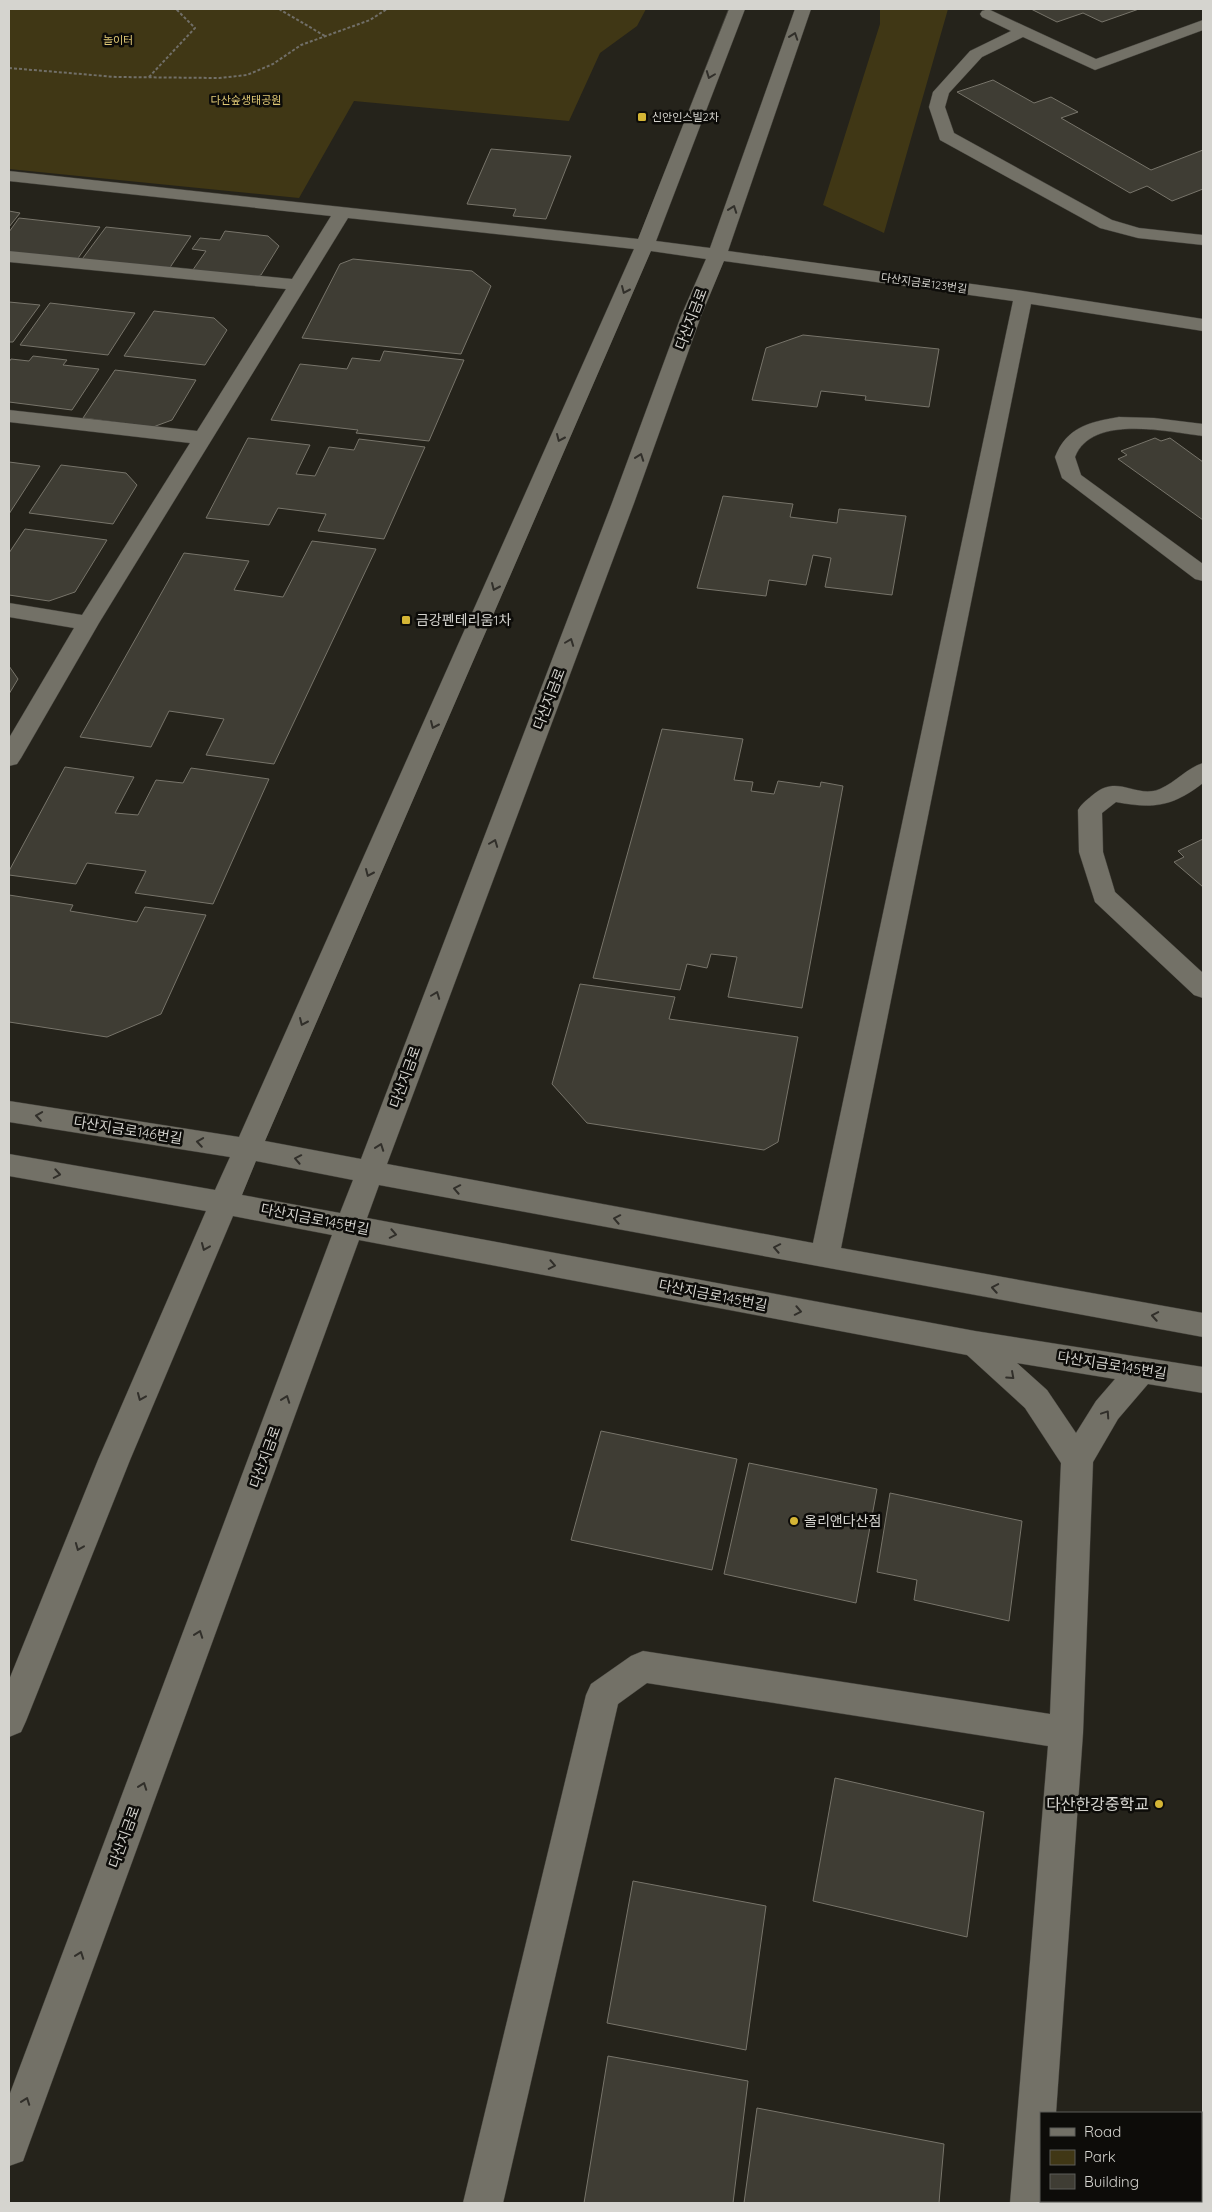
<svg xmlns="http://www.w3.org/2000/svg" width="1212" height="2212" viewBox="0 0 1212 2212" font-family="Quicksand,'Noto Sans KR',sans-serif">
  <rect width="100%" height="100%" fill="#25231b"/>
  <!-- green -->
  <g fill="#403715">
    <polygon points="9,9 646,9 637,26 600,53 569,121 354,101 299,198 9,169"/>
    <polygon points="880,9 948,9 884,233 823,205 880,24"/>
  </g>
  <!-- building -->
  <g fill="#3f3d34" stroke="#77746a">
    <polygon points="1031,9 1139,9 1102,22 1083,13 1057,22"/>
    <polygon points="993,80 1034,103 1051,97 1078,112 1061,118 1151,170 1203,150 1203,189 1172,201 1147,186 1130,193 957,92"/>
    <polygon points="491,149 571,156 546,219 513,216 516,209 467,204"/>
    <polygon points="9,211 20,213 9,227"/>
    <polygon points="19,218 100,227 76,261 9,253 9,232"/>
    <polygon points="106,227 191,236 167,272 80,262"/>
    <polygon points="225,231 268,236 279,246 261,275 244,280 190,274 206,251 192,249 200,238 220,240"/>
    <polygon points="353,259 472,271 491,286 461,354 302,338 340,264"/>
    <polygon points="9,302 40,305 13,342 9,342"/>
    <polygon points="50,303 135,313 108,355 20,345"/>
    <polygon points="154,311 214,318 227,330 205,365 124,356"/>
    <polygon points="803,335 939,349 929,407 865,400 866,396 821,391 817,407 752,400 766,348"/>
    <polygon points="384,351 464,360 429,441 356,433 358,430 271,420 300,364 347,369 352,358 380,361"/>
    <polygon points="33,356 67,360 63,365 99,369 72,410 9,402 9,362 11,359 29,361"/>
    <polygon points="115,370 196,380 172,420 153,427 83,418"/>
    <polygon points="248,438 310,445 296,474 315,476 329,447 354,450 359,439 425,447 384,539 318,531 326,514 278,508 269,525 206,518"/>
    <polygon points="1155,438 1161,441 1170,438 1203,462 1203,520 1118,459 1127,455 1121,451"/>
    <polygon points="9,462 40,466 9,514"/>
    <polygon points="61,465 126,473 137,485 113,524 29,513"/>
    <polygon points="723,496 793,504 790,517 837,523 839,509 906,516 892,595 825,587 831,558 813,555 806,585 769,580 766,596 697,588"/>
    <polygon points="25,529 107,540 75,592 49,601 9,595 9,553"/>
    <polygon points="312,541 376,549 274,764 206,755 224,719 169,711 151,747 80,737 184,553 249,561 234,590 283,597"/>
    <polygon points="9,666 18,679 9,694"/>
    <polygon points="662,729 743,739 734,780 753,782 751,791 774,794 778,781 820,787 821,782 843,786 802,1008 728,997 737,957 711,954 707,968 687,964 680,990 593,978"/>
    <polygon points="65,767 134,777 115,813 138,815 156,780 183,783 191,768 269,779 213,904 135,893 146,871 87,863 76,884 9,875 9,871"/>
    <polygon points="1203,839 1203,887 1174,862 1184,857 1178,851"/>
    <polygon points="9,895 73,905 70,911 137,922 145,907 206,915 161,1014 107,1037 9,1022"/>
    <polygon points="580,984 675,997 669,1019 798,1037 778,1142 764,1150 587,1123 552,1084"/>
    <polygon points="601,1431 737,1459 712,1570 571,1540"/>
    <polygon points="749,1463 877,1489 856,1603 724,1574"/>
    <polygon points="890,1493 1022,1521 1009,1621 914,1600 917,1580 877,1572"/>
    <polygon points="835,1778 984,1812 967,1937 813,1901"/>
    <polygon points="633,1881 766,1906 746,2050 607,2023"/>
    <polygon points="608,2056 748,2081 733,2203 584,2203"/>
    <polygon points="757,2108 944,2144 939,2203 744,2203"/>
  </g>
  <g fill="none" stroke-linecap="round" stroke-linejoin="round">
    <!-- minor casing -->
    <g stroke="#42403a" stroke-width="1">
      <g id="minor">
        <path d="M729,9H745L656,241L710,248L795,9H811L728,251L1023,291L1203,319V331L1031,304L841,1248L1203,1313V1337L379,1185L367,1218L975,1331L1203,1367V1393L1148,1384L1118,1419L1093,1462L1083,1733L1056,2113H1041V2201H1050V2203H1010L1048,1746L647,1683L618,1704L503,2203H463L586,1695L591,1684L631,1656L643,1651L1050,1714L1061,1463L1025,1408L967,1355L359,1240L28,2147L23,2161L9,2166V2096L332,1235L233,1216L130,1460L26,1721L21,1732L9,1737V1680L98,1460L206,1211L9,1176V1154L215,1190L230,1157L9,1122V1101L239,1137L634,249L348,218L99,623L21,758L17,764L9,766V738L74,628L9,617V603L82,615L190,443L9,422V410L197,431L286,289L9,262V251L292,279L331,216L9,181V171L638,239ZM651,251L706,259L681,316L612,503L361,1159L265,1141ZM724,261L1013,301L813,1243L387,1164L634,503L701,316ZM256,1161L353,1180L340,1213L242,1195ZM1017,1363L1115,1379L1096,1401L1076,1433L1047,1390Z"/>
        <polygon points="988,9 1096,59 1203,20 1203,30 1095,70 1023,37 982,57 949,93 945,107 954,133 1112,220 1139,228 1203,235 1203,245 1138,238 1100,228 940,140 929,107 933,92 970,51 1011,31 982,17 980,14 982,11"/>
        <path d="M1119,417L1154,418L1203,424V436C1167,432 1092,414 1075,457L1081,475L1203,564V581L1195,579L1062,478L1055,457C1067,427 1089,422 1119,417Z"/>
        <path d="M1203,763V783C1172,807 1153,809 1116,802L1102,813L1103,852L1115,892L1203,973V998L1194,995L1095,902L1079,852L1078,810C1082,803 1088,799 1094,794C1118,774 1136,799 1160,789C1176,782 1187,768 1203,763Z"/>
      </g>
    </g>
    <!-- path -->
    <g stroke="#716f68" stroke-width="2" stroke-dasharray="3 2" stroke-linecap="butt">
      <polyline points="279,9 325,36"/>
      <polyline points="9,68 116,77 219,78 247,75 273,64 301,45 370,20 387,9"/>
      <polyline points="149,77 195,28 176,9"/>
    </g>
    <!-- minor -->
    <use href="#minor" fill="#737167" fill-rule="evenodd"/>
  </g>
  <!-- one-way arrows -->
  <defs><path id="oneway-chevron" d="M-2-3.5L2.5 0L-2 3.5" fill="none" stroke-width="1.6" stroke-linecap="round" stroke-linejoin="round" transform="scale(1.25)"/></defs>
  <g stroke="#312f2a">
    <use href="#oneway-chevron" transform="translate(794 36) rotate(-71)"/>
    <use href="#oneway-chevron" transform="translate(710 75) rotate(111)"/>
    <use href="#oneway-chevron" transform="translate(733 209) rotate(-70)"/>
    <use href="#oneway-chevron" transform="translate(625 290) rotate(114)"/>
    <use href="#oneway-chevron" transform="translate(560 438) rotate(114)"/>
    <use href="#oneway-chevron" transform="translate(640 457) rotate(-70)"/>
    <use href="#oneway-chevron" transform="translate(495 587) rotate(114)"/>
    <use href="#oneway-chevron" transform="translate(570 642) rotate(-69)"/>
    <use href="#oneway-chevron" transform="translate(434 725) rotate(114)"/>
    <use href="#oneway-chevron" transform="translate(494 843) rotate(-69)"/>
    <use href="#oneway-chevron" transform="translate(369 873) rotate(114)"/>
    <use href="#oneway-chevron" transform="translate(436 995) rotate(-69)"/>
    <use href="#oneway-chevron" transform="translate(303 1022) rotate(114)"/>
    <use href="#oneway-chevron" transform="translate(39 1116) rotate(-171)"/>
    <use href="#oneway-chevron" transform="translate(200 1142) rotate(-171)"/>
    <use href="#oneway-chevron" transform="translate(380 1147) rotate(-70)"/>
    <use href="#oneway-chevron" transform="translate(298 1159) rotate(-169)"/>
    <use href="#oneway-chevron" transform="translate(57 1174) rotate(10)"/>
    <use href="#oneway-chevron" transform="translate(457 1189) rotate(-169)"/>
    <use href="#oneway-chevron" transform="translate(617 1219) rotate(-169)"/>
    <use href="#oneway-chevron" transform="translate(393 1234) rotate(11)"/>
    <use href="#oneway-chevron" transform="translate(205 1247) rotate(113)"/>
    <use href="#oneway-chevron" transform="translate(777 1248) rotate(-169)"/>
    <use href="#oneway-chevron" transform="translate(552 1265) rotate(11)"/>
    <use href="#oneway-chevron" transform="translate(995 1288) rotate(-170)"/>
    <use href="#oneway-chevron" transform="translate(798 1311) rotate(11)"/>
    <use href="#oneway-chevron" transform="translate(1155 1316) rotate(-170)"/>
    <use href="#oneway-chevron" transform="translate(1011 1376) rotate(42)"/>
    <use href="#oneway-chevron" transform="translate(141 1397) rotate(113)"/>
    <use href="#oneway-chevron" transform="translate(286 1399) rotate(-70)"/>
    <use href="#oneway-chevron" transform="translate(1106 1414) rotate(-56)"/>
    <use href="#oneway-chevron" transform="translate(79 1547) rotate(112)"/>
    <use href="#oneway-chevron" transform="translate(199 1634) rotate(-70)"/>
    <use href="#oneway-chevron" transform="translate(143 1786) rotate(-70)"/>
    <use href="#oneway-chevron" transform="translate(80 1955) rotate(-70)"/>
    <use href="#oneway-chevron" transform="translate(26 2101) rotate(-70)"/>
  </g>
  <!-- markers -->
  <g fill="#d4b535" stroke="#0d0c09" stroke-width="2">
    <rect x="637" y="112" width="10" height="10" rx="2.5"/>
    <rect x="401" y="615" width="10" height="10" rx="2.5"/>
    <circle cx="794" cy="1521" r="5"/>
    <circle cx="1159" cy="1804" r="5"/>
  </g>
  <g text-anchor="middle" stroke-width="5" stroke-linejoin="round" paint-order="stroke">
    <!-- far-park labels -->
    <g font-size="11" fill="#e1ca76" stroke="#0d0c09">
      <text x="118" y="44">놀이터</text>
      <text x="246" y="104">다산숲생태공원</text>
    </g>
    <!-- far-poi labels -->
    <g font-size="11" fill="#d5d4cf" stroke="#0d0c09" text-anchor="start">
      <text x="652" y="121">신안인스빌2차</text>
    </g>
    <!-- far-street labels -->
    <g font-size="11" fill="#d5d4cf" stroke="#0d0c09">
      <text transform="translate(924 283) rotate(8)" y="4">다산지금로123번길</text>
    </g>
    <!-- street labels -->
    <g font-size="14" fill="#d5d4cf" stroke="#0d0c09">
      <text transform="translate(691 319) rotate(-69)" y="5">다산지금로</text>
      <text transform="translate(549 699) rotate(-69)" y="5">다산지금로</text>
      <text transform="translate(405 1077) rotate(-70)" y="5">다산지금로</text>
      <text transform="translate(128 1130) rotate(9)" y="5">다산지금로146번길</text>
      <text transform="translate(315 1219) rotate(11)" y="5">다산지금로145번길</text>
      <text transform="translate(713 1295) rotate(11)" y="5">다산지금로145번길</text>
      <text transform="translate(1112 1365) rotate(9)" y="5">다산지금로145번길</text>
      <text transform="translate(265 1457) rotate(-70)" y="5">다산지금로</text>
      <text transform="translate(124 1837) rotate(-70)" y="5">다산지금로</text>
    </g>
    <!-- poi labels -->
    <g font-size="14" fill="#d5d4cf" stroke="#0d0c09" text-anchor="start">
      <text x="416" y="625">금강펜테리움1차</text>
      <text x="804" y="1526">올리앤다산점</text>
    </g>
    <!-- near-poi labels -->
    <g font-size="16" fill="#d5d4cf" stroke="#0d0c09" text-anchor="end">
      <text x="1149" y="1810">다산한강중학교</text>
    </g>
  </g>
  <!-- border -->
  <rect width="1212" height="2212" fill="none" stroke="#d5d4cf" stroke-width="20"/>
  <!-- legend -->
  <rect x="1040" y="2112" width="162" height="90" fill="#0d0c09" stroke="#5d5c58"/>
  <rect x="1050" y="2128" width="25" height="8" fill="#737167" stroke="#5d5c58"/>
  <text x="1084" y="2137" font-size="15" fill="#d5d4cf">Road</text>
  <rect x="1050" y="2150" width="25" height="15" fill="#403715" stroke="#5d5c58"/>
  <text x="1084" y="2162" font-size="15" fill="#d5d4cf">Park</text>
  <rect x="1050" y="2174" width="25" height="15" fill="#3f3d34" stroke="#5d5c58"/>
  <text x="1084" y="2187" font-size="15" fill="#d5d4cf">Building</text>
</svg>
